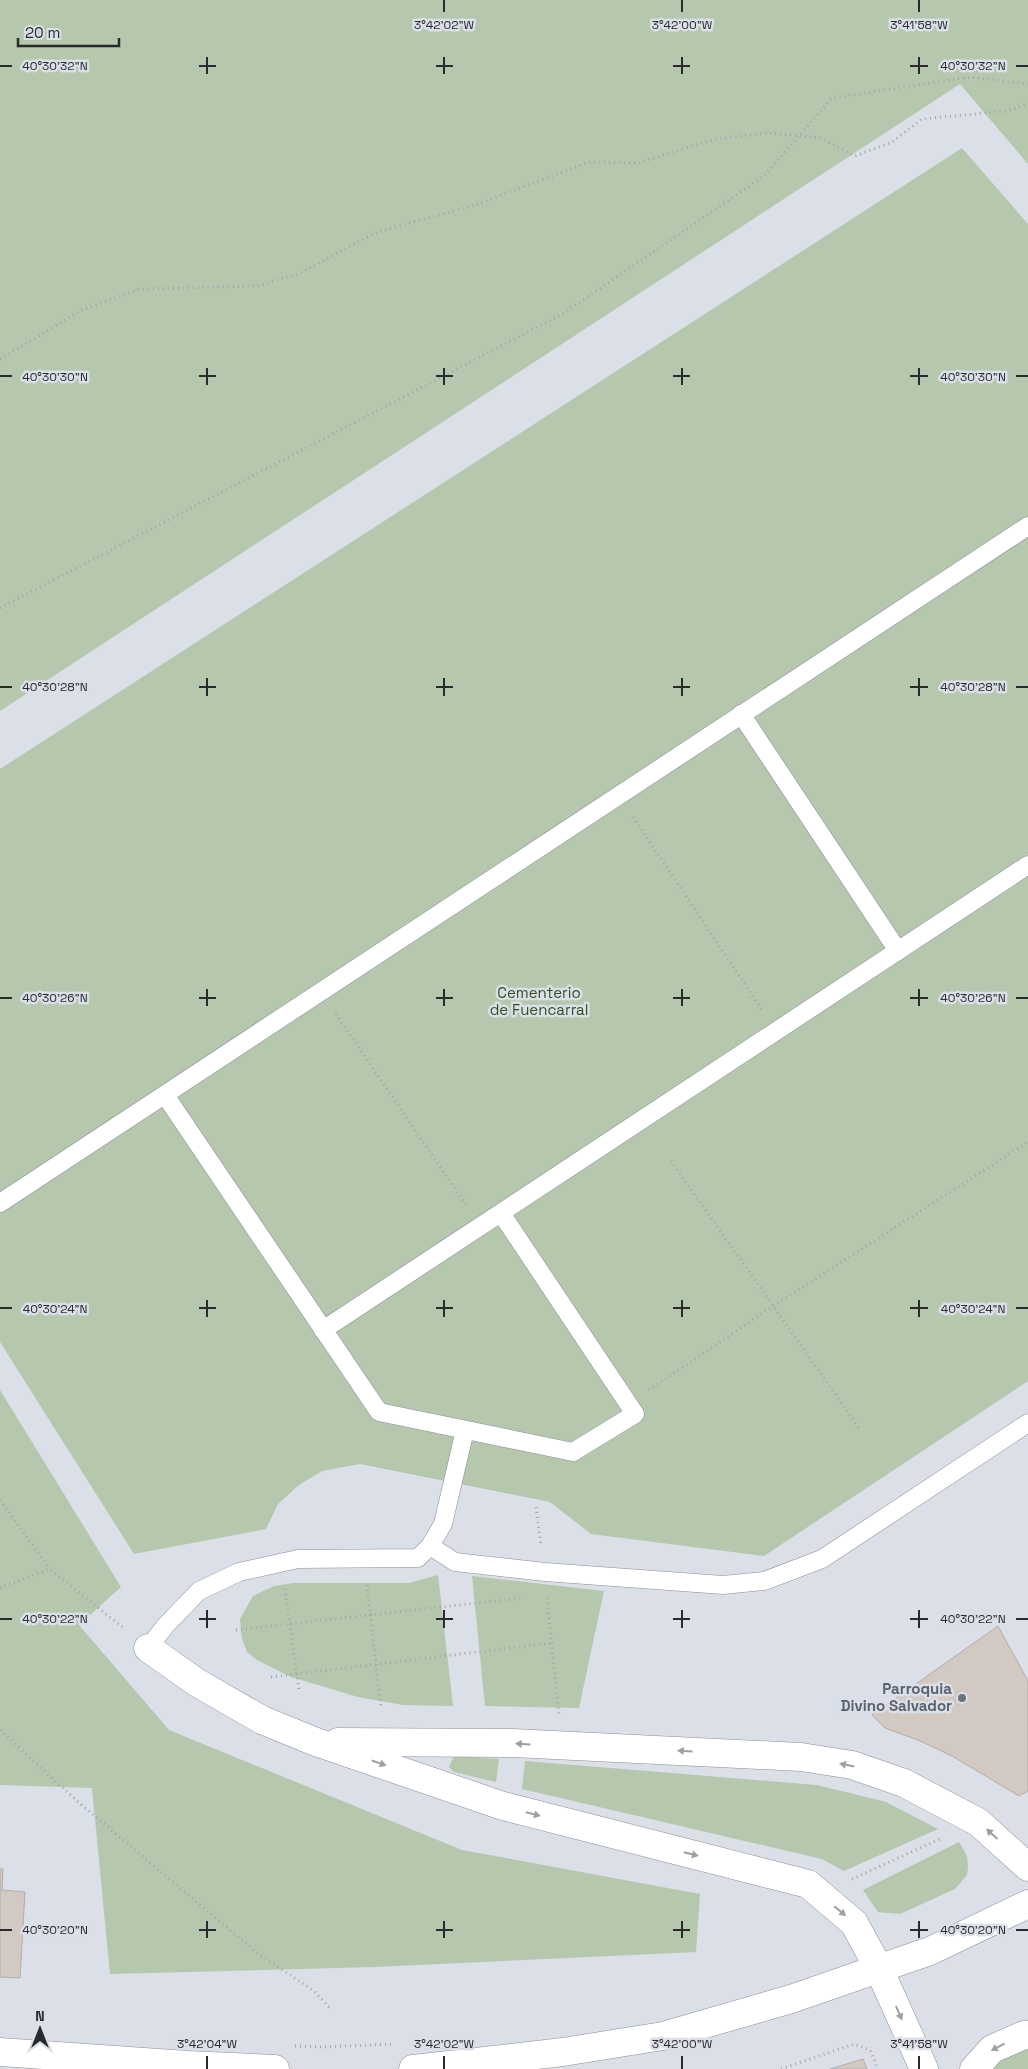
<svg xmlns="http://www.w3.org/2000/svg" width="1028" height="2069" viewBox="0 0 1028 2069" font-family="'Space Grotesk',sans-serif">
  <rect width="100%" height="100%" fill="#dadfe8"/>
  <!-- green -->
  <g fill="#b5c7ad">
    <polygon points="0,0 1028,0 1028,164 960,84 0,711"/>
    <polygon points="962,148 1028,224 1028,1381 764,1556 591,1534 550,1502 360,1464 322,1471 299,1485 278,1504 266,1529 134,1554 0,1342 0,769"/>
    <polygon points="0,1390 121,1587 79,1625 169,1730 462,1850 700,1894 696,1952 374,1967 110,1974 92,1788 0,1785"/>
    <polygon points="438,1575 453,1706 403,1705 358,1697 291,1677 257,1660 247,1652 242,1639 240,1619 253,1596 274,1586 294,1583 409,1583"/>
    <polygon points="472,1576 604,1591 579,1708 485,1706"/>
    <polygon points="454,1756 499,1759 496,1782 454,1772 449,1767"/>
    <polygon points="525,1761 817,1785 886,1802 938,1829 844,1871 822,1859 522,1789"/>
    <polygon points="959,1842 967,1856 968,1867 967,1875 955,1889 900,1914 878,1912 863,1890"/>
    <polygon points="1028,2047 1028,2069 992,2069 1009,2052"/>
  </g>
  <!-- building -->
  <g fill="#d2c9c3" stroke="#b5ada7">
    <polygon points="998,1626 1028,1681 1028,1791 1019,1796 952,1756 918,1740 885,1728 872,1715"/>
    <polygon points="0,1869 3,1869 2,1890 25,1892 20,1978 0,1977"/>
    <polygon points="863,2059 867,2069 830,2069"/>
  </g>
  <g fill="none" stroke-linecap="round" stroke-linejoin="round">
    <!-- service casing -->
    <g stroke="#898e96" stroke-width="19">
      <g id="service">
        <polyline points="741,714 898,951"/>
        <polyline points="165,1095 379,1412 573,1452 635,1414 501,1213"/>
        <polyline points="0,1203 1028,526"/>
        <polyline points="323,1330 1028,865"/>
        <polyline points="430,1546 455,1562 545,1572 723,1585 764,1581 822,1559 1028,1423"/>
        <polyline points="148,1648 166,1625 199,1591 239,1572 298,1559 418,1558 430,1546 443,1524 465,1430"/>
      </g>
    </g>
    <!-- minor casing -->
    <g stroke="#898e96" stroke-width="29">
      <g id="minor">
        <polyline points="148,1648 196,1682 262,1720 316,1742 503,1806 808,1884 854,1923 879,1969 924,2069"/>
        <polyline points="338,1742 513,1743 801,1757 852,1765 904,1783 978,1822 1028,1867"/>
        <polyline points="0,2052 187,2065 275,2069"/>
        <polyline points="413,2069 563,2052 663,2036 791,1999 930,1951 1028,1904"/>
        <polyline points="974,2069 992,2049 1024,2035 1028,2035"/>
      </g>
    </g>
    <!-- path -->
    <g stroke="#a2a6ad" stroke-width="3" stroke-dasharray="1 4" stroke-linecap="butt">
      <polyline points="0,359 82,310 140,289 257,286 300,273 377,232 478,204 589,162 638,163 715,139 767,133 821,138 855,156 892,142 922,119 1007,111 1028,104"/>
      <polyline points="0,608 564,313 764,176 832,98 970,77 1028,84"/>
      <polyline points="633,817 762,1010"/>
      <polyline points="336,1014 466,1205"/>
      <polyline points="671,1161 859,1428"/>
      <polyline points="649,1390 773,1306 1028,1142"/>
      <polyline points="0,1500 49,1568"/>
      <polyline points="536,1507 541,1545"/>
      <polyline points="367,1585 381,1709"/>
      <polyline points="0,1588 49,1569 125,1629"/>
      <polyline points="285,1589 299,1690"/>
      <polyline points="547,1598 559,1714"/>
      <polyline points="236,1630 521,1598"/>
      <polyline points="271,1677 552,1643"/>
      <polyline points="0,1730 77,1801 256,1952 314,1991 331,2009"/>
      <polyline points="852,1879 942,1838"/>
      <polyline points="295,2046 322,2047 394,2044"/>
      <polyline points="781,2069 854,2044 870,2050 878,2069"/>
    </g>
    <!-- service -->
    <use href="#service" stroke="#fff" stroke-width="18"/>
    <!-- minor -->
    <use href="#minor" stroke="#fff" stroke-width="28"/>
  </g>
  <!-- one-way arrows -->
  <defs><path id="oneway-solid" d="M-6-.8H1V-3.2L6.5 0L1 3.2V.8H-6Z" transform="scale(1.25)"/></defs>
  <g fill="#9e9fa0">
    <use href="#oneway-solid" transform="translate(523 1744) rotate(-177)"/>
    <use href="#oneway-solid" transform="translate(685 1751) rotate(-177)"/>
    <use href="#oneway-solid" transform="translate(379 1763) rotate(19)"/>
    <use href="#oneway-solid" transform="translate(847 1765) rotate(-169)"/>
    <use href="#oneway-solid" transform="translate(533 1814) rotate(14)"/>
    <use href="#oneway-solid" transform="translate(992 1834) rotate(-138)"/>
    <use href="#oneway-solid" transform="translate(691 1854) rotate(14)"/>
    <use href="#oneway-solid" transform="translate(840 1911) rotate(40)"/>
    <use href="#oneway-solid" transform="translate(899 2013) rotate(66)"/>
    <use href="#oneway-solid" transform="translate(998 2047) rotate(153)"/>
  </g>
  <!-- ticks -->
  <path fill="none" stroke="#282a2d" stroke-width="2" d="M444,0V12M682,0V12M919,0V12M207,57V74M444,57V74M682,57V74M919,57V74M0,66H12M199,66H216M436,66H453M673,66H690M910,66H928M1016,66H1028M207,368V385M444,368V385M682,368V385M919,368V385M0,376H12M199,376H216M436,376H453M673,376H690M910,376H928M1016,376H1028M207,678V696M444,678V696M682,678V696M919,678V696M0,687H12M199,687H216M436,687H453M673,687H690M910,687H928M1016,687H1028M207,989V1006M444,989V1006M682,989V1006M919,989V1006M0,998H12M199,998H216M436,998H453M673,998H690M910,998H928M1016,998H1028M207,1300V1317M444,1300V1317M682,1300V1317M919,1300V1317M0,1308H12M199,1308H216M436,1308H453M673,1308H690M910,1308H928M1016,1308H1028M207,1610V1628M444,1610V1628M682,1610V1628M919,1610V1628M0,1619H12M199,1619H216M436,1619H453M673,1619H690M910,1619H928M1016,1619H1028M207,1921V1938M444,1921V1938M682,1921V1938M919,1921V1938M0,1930H12M199,1930H216M436,1930H453M673,1930H690M910,1930H928M1016,1930H1028M207,2056V2069M444,2056V2069M682,2056V2069M919,2056V2069"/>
  <!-- markers -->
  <circle fill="#6b7280" stroke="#dadfe8" stroke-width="2" cx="962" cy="1698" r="5"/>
  <g text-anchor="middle" stroke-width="5" stroke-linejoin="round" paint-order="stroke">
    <!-- park labels -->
    <g font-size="15" fill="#305020" stroke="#dadfe8">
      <text x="539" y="998">Cementerio<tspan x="539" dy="17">de Fuencarral</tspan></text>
    </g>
    <!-- worship labels -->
    <g font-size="15" font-weight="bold" fill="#5b616d" stroke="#dadfe8" text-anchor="end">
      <text x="952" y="1694">Parroquia<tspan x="952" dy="17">Divino Salvador</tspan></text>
    </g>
  </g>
  <g font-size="12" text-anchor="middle" fill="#282a2d" stroke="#dadfe8" stroke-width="5" stroke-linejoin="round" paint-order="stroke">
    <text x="444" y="29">3°42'02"W</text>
    <text x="682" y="29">3°42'00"W</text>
    <text x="919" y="29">3°41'58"W</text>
    <text x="55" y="70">40°30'32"N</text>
    <text x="973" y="70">40°30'32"N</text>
    <text x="55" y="381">40°30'30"N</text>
    <text x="973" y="381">40°30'30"N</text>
    <text x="55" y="691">40°30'28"N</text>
    <text x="973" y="691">40°30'28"N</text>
    <text x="55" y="1002">40°30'26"N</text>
    <text x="973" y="1002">40°30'26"N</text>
    <text x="55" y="1313">40°30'24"N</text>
    <text x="973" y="1313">40°30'24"N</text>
    <text x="55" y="1623">40°30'22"N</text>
    <text x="973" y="1623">40°30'22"N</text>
    <text x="55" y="1934">40°30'20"N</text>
    <text x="973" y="1934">40°30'20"N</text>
    <text x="207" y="2048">3°42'04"W</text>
    <text x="444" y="2048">3°42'02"W</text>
    <text x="682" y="2048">3°42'00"W</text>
    <text x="919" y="2048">3°41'58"W</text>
  </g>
  <!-- north arrow -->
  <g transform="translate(40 2029)" stroke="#dadfe8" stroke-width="4" paint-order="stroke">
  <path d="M0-4L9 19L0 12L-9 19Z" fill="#282a2d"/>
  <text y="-8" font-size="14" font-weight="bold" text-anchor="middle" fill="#282a2d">N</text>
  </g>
  <!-- scale -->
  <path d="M18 38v8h101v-8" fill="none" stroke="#282a2d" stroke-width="2.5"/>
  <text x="25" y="38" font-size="15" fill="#282a2d" stroke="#dadfe8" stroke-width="4" paint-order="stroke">20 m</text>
</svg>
